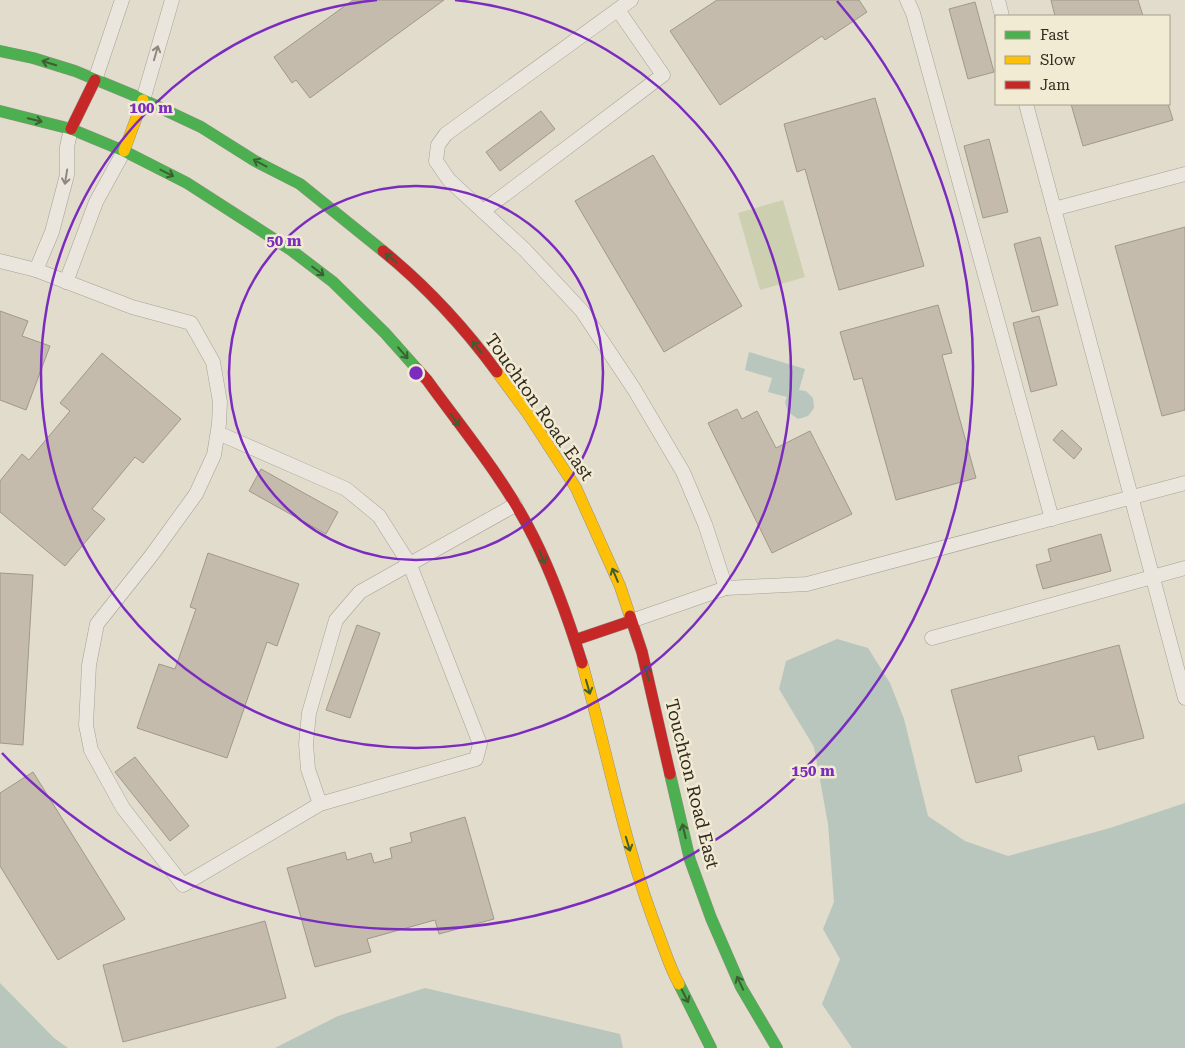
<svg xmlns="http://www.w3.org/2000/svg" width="1185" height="1048" viewBox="0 0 1185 1048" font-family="'Roboto Serif',serif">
  <rect width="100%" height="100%" fill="#e1dccc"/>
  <!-- green -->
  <polygon fill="#cdd0b0" points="783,200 805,277 760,290 738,213"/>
  <!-- water -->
  <g fill="#b8c6bd">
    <polygon points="749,352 805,369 799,390 806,391 813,398 814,408 808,416 798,419 788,412 785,402 787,397 768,392 772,378 745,370"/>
    <polygon points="837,639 868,648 890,683 904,719 928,816 965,841 1008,856 1110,828 1185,803 1185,1048 852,1048 822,1004 840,959 823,929 834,902 828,824 814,747 779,689 786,661"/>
    <polygon points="0,983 54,1038 68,1048 0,1048"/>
    <polygon points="425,988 620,1034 623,1048 275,1048 338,1016"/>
  </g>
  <!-- building -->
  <g fill="#c4bbad" stroke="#a0988c">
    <polygon points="353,0 444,0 310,98 296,80 292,83 274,57"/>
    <polygon points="717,0 859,0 867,12 825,40 822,36 720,105 670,31"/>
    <polygon points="1051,0 1138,0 1143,16 1055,16"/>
    <polygon points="975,2 994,72 968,79 949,9"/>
    <polygon points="875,98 924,266 839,290 805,169 797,172 784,124"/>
    <polygon points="1071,104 1168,104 1173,120 1083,146"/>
    <polygon points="541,111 555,129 500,171 486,152"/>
    <polygon points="989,139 1008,212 983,218 964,146"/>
    <polygon points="653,155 742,306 664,352 575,201"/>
    <polygon points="1185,227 1185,410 1162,416 1115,246"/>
    <polygon points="1040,237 1058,305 1032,312 1014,244"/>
    <polygon points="938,305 952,353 942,355 976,478 896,500 862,378 854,380 840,332"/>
    <polygon points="0,311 28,321 22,336 50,346 26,410 0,400"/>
    <polygon points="1039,316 1057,385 1031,392 1013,323"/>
    <polygon points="102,353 181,419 143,463 135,457 92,509 105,519 65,566 0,512 0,481 22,454 29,460 70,411 60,403"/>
    <polygon points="737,409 742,419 757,411 776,448 810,431 852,514 772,553 708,423"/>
    <polygon points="1062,430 1082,449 1074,459 1053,440"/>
    <polygon points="261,469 338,512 326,534 249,491"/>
    <polygon points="1101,534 1111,571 1043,589 1036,565 1051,561 1048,549"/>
    <polygon points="208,553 299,584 277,646 267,642 227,758 137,728 159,664 175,669 196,609 190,607"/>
    <polygon points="0,573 33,575 23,745 0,743"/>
    <polygon points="357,625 380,633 350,718 326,710"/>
    <polygon points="1119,645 1144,738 1098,750 1094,736 1018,756 1022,771 976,783 951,690"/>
    <polygon points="135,757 189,826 170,841 115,772"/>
    <polygon points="33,772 125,919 58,960 0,866 0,793"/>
    <polygon points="465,817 494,919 439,934 435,920 367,939 371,952 315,967 287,868 345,852 347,860 371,853 374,863 392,858 390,848 412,842 410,833"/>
    <polygon points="265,921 286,998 123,1042 103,965"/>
  </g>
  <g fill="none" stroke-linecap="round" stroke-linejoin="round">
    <!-- lane casing -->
    <g stroke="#a6a196" stroke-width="15">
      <g id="lane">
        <polyline points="631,0 446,134 438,145 436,161 449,180 525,250 582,311 634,389 683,472 705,524 726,588"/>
        <polyline points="907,0 913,13 1052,519"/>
        <polyline points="998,0 1002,16"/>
        <polyline points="95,80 122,0"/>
        <polyline points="143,100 172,0"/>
        <polyline points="1026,104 1185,698"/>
        <polyline points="1054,209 1185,174"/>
        <polyline points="483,211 663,75 618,10"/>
        <polyline points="0,261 36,270 132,307 191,323 213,362 220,402 219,424 214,455 196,494 151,556 97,624 89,665 86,725 91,750 123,808 183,885 320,804 476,759 480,744 410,565 379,516 346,489 218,433"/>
        <polyline points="36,270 52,232 67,175 67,147 71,129"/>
        <polyline points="66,282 96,202 124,151"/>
        <polyline points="631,621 726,588 807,584 1185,483"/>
        <polyline points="932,638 1185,568"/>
        <polyline points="320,804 308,769 306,744 309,713 336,620 360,592 515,505"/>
      </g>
    </g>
    <!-- fast casing -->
    <g stroke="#969085" stroke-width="12">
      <g id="fast">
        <polyline points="0,51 33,58 75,71 133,95 201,127 255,161 300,184 383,251"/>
        <polyline points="0,111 71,129 124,151 187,183 291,250 333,282 385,333 417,369"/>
        <polyline points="670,774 690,860 711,918 741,987 777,1048"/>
        <polyline points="679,984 711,1048"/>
      </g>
    </g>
    <!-- slow casing -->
    <g stroke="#969085" stroke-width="12">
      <g id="slow">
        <polyline points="124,151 143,100"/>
        <polyline points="497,372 528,414 576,488 620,586 630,616"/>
        <path d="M582,663C608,755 625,849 660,938C666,954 671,970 679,984"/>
      </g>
    </g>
    <!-- jam casing -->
    <g stroke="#969085" stroke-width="12">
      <g id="jam">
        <polyline points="71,129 95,80"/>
        <path d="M383,251C426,286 464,327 497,372"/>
        <path d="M417,369L427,380C464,431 506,481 534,538C554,578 569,621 582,663"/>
        <polyline points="630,616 642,652 670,774"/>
        <polyline points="575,640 631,621"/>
      </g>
    </g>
    <!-- lane -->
    <use href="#lane" stroke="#eae6dd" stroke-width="14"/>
    <!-- fast -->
    <use href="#fast" stroke="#4caf50" stroke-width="11"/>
    <!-- slow -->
    <use href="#slow" stroke="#ffc107" stroke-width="11"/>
    <!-- jam -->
    <use href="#jam" stroke="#c62828" stroke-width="11"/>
  </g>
  <!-- one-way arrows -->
  <defs><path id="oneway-shaft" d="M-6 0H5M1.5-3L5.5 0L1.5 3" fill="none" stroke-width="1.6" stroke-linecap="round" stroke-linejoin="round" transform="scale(1.25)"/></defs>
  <g stroke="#8e887e">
    <use href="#oneway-shaft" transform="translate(156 53) rotate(-74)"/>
    <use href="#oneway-shaft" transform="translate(66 177) rotate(99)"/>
  </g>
  <g stroke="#3d5f33">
    <use href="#oneway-shaft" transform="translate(49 63) rotate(-163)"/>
    <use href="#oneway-shaft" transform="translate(35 120) rotate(14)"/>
    <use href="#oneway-shaft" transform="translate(260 163) rotate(-152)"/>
    <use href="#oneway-shaft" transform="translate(167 173) rotate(27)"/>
    <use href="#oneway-shaft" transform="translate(391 258) rotate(-141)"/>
    <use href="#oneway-shaft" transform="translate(318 271) rotate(37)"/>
    <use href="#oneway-shaft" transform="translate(477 347) rotate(-128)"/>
    <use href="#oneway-shaft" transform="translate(403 353) rotate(49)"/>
    <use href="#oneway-shaft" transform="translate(455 420) rotate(54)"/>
    <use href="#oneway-shaft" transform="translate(542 557) rotate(67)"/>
    <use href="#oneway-shaft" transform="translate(615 575) rotate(-113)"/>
    <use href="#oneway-shaft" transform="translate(647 673) rotate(-103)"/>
    <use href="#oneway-shaft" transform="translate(588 687) rotate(74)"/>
    <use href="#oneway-shaft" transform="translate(684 831) rotate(-103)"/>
    <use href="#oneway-shaft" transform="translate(628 844) rotate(73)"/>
    <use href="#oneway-shaft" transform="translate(740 983) rotate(-115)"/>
    <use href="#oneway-shaft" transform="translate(685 996) rotate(63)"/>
  </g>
  <!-- distance rings -->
  <g fill="none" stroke="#7b2cbf" stroke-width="2.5">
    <circle cx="416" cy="373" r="187"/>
    <path d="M455 0A375 375 0 1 1 377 0"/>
    <path d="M837 1A562 562 0 0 1 2 753"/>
  </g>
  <g text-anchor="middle" stroke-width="5" stroke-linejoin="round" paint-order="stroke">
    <!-- street labels -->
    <g font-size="18" fill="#332a1f" stroke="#f1ebd3">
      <text transform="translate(539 407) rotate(55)" y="6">Touchton Road East</text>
      <text transform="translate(692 784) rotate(76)" y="6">Touchton Road East</text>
    </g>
  </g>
  <circle cx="416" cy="373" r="8" fill="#7b2cbf" stroke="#f1ebd3" stroke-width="2.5"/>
  <g font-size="15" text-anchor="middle" font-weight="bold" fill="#7b2cbf" stroke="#f1ebd3" stroke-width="5" stroke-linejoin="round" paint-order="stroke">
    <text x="151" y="113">100 m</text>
    <text x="284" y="246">50 m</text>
    <text x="813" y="776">150 m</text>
  </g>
  <!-- legend -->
  <rect x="995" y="15" width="175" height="90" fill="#f1ebd3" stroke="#a59e8b"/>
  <rect x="1005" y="31" width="25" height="8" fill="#4caf50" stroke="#a59e8b"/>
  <text x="1040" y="40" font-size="15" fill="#332a1f">Fast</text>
  <rect x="1005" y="56" width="25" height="8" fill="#ffc107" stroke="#a59e8b"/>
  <text x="1040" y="65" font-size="15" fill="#332a1f">Slow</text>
  <rect x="1005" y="81" width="25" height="8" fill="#c62828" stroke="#a59e8b"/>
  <text x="1040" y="90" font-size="15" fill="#332a1f">Jam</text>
</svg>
